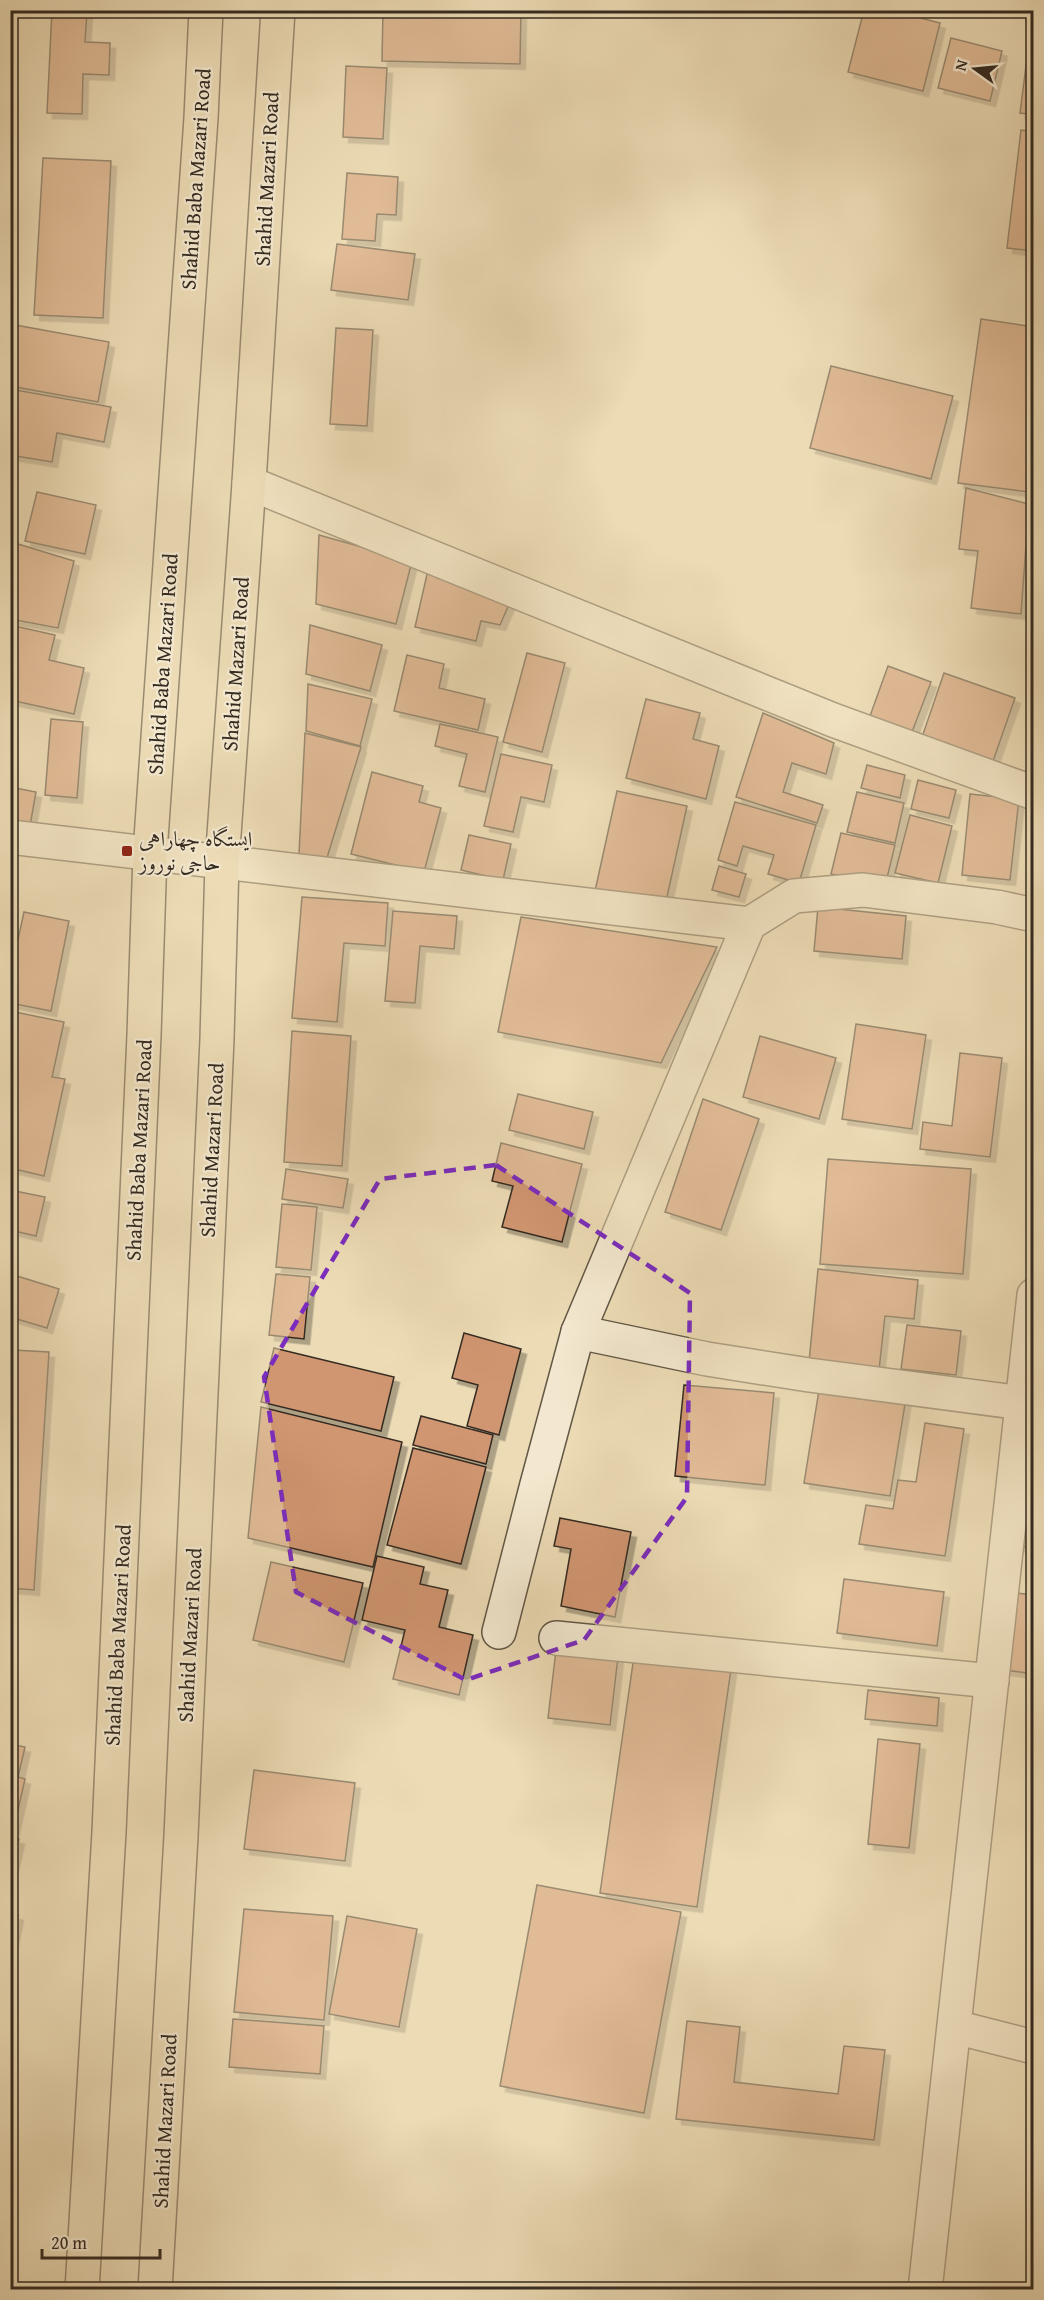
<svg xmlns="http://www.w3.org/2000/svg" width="1044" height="2300" viewBox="0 0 1044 2300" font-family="'Gentium Book Plus',Amiri,serif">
  <defs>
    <filter id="shadow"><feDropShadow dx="5.5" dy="5.5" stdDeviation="0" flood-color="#0004"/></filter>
  </defs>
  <rect width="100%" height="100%" fill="#ecdbb5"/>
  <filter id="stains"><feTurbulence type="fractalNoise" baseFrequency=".00333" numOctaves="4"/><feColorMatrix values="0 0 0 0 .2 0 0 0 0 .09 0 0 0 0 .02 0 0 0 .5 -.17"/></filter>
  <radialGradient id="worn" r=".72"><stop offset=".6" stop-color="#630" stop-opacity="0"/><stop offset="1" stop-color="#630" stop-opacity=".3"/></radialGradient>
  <!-- building -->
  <g fill="#d09671" stroke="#342b21" stroke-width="1.5" filter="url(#shadow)">
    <polygon points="52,10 87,12 85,42 110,43 109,75 83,74 82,114 47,113"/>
    <polygon points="383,10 521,10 520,64 382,61"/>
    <polygon points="864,10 890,10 940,23 923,91 848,72"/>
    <polygon points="1027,10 1034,10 1034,22 1026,21"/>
    <polygon points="951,38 1002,51 990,101 938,88"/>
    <polygon points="1028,50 1034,51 1034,115 1020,113"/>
    <polygon points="346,66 387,68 383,139 343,137"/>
    <polygon points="1021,130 1034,132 1034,251 1007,248"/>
    <polygon points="43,158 111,161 103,318 34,315"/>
    <polygon points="347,173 398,177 396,215 377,214 375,241 342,239"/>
    <polygon points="337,244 415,254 408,300 331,290"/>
    <polygon points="981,319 1034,327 1034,456 1029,492 958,483"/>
    <polygon points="10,324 109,342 98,402 10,386"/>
    <polygon points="336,328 373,330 367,426 330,424"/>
    <polygon points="831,366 953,396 931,479 810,448"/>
    <polygon points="10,389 111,407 104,442 57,433 52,462 10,455"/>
    <polygon points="966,488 1029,504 1021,614 971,608 978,551 959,549"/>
    <polygon points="37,492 96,505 85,554 25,541"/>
    <polygon points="319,535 412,561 396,624 316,604"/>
    <polygon points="18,544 74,561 58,628 10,619 10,569"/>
    <polygon points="428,570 510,602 500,625 481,621 476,641 415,627"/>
    <polygon points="10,625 55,635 49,660 84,668 74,714 10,700"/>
    <polygon points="310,625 382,645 370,691 306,674"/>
    <polygon points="527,653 565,663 542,752 503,742"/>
    <polygon points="407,655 444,664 439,688 485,699 478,730 394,711"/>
    <polygon points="888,666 931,682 912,732 870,716"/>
    <polygon points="944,673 1015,698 992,764 921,740"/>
    <polygon points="308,684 372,699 360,746 306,731"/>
    <polygon points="646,699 700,713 693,739 719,746 706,799 626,778"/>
    <polygon points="763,713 834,743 826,774 792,763 783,792 823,805 817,823 736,797"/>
    <polygon points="51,719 83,722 77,798 45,795"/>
    <polygon points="440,724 498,737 485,792 459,786 467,754 435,746"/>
    <polygon points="305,733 361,747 326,861 299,854"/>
    <polygon points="501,754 552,765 544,802 521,797 513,832 484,826"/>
    <polygon points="867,765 905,775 900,798 861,788"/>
    <polygon points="372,772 423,786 419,802 441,808 424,872 351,854"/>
    <polygon points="918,780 956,790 949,818 911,809"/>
    <polygon points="10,787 36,792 30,826 10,823"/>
    <polygon points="617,791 687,806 665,906 595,891"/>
    <polygon points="857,792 904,803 895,843 847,832"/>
    <polygon points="970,794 1019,799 1010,880 962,875"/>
    <polygon points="735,802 816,825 799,883 768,874 774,855 743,846 737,866 718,860"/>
    <polygon points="910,815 952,826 938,883 895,873"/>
    <polygon points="841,833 895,845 885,886 831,874"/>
    <polygon points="469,835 511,844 503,880 461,870"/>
    <polygon points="719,866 746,874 739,897 712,890"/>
    <polygon points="302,897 388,903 385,946 344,943 337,1022 292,1018"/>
    <polygon points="818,907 906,916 902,959 814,951"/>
    <polygon points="393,911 457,916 454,949 420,946 415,1003 385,1001"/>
    <polygon points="24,912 69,921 51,1011 10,1003 10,976"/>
    <polygon points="521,917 717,947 661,1063 498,1032"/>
    <polygon points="10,928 16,929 10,956"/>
    <polygon points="10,1011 64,1022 52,1077 65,1079 44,1176 10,1168"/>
    <polygon points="856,1024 926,1035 912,1129 842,1119"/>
    <polygon points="292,1031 351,1036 342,1166 284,1162"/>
    <polygon points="760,1036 836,1058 819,1119 743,1097"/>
    <polygon points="960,1053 1002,1058 990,1157 920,1149 923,1122 952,1126"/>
    <polygon points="518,1094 593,1112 584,1149 509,1130"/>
    <polygon points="703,1099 759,1119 721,1230 665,1212"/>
    <polygon points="501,1143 582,1164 562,1242 502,1227 513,1186 492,1181"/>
    <polygon points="828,1159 971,1169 963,1274 820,1264"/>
    <polygon points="286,1169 348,1179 343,1208 282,1199"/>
    <polygon points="10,1190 45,1197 36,1236 10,1230"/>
    <polygon points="282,1204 317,1207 311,1270 276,1267"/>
    <polygon points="818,1269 918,1280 914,1319 885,1316 879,1370 809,1362"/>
    <polygon points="276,1274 310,1277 304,1339 269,1335"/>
    <polygon points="17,1276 59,1289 47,1328 10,1317 10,1299"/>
    <polygon points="907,1325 961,1331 956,1375 901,1369"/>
    <polygon points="464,1333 521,1349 499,1435 467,1426 478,1385 452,1378"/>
    <polygon points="274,1348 394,1377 381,1431 261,1402"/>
    <polygon points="13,1350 49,1352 34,1590 10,1588 10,1385"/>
    <polygon points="820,1384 906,1398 890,1496 804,1483"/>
    <polygon points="684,1385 774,1393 765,1485 675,1476"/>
    <polygon points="261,1407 402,1442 373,1567 248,1538"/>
    <polygon points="421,1416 493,1435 486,1464 413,1445"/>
    <polygon points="925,1423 964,1429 945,1556 859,1544 866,1505 893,1509 898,1480 916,1482"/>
    <polygon points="413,1448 486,1467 461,1564 387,1545"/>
    <polygon points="1026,1458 1034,1459 1034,1548 1015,1546"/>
    <polygon points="560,1518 631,1532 615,1617 561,1606 571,1549 554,1546"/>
    <polygon points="377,1556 424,1567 420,1584 448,1590 439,1627 473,1635 459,1695 393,1679 405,1630 362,1620"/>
    <polygon points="271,1562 363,1583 344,1662 253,1640"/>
    <polygon points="844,1579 944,1592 937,1646 837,1633"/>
    <polygon points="1016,1593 1034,1595 1034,1674 1005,1670"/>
    <polygon points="556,1650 618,1657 610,1725 548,1718"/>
    <polygon points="634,1656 731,1669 697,1907 600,1893"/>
    <polygon points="868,1690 939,1698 937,1726 865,1719"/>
    <polygon points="878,1739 920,1744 909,1848 868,1844"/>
    <polygon points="10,1744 25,1747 18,1777 25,1779 12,1837 19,1839 10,1878"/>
    <polygon points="254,1770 355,1783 345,1861 244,1849"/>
    <polygon points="537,1885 681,1912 644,2113 500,2086"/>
    <polygon points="244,1909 333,1916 324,2020 234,2012"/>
    <polygon points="10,1913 18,1915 10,1954"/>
    <polygon points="347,1916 417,1929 399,2027 329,2014"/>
    <polygon points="233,2019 324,2026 320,2074 229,2067"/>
    <polygon points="687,2021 740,2027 734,2082 838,2094 844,2046 885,2050 874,2140 676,2119"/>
    <polygon points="334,2287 363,2289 333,2290"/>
  </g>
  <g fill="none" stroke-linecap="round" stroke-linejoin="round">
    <!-- minor casing -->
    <g stroke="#625746" stroke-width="36">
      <g id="minor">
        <polyline points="249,483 833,720 1034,793"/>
        <polyline points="10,837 749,924 794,896 863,890 997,907 1034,915"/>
        <polyline points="578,1332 707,1359 809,1375 1022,1403"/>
        <polyline points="499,1632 536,1488 578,1332 749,924"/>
        <polyline points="556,1638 992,1681"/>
        <polyline points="955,2027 1034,2047"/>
        <polyline points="925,2290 1034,1295"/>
      </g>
    </g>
    <!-- major casing -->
    <g stroke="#342b21" stroke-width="36">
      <g id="major">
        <polyline points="82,2290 109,1832 144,1035 150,853 201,118 206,10"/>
        <polyline points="155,2290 181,1836 217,1039 222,863 249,483 278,10"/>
      </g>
    </g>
    <!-- minor -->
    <use href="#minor" stroke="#f3e8cf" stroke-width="33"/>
    <!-- major -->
    <use href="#major" stroke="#ecdbb5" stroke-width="33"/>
  </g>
  <!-- marked area -->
  <path d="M0 0H1044V2300H0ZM496,1165L690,1293L687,1497L584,1640L466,1680L296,1592L264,1377L380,1179Z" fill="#ecdbb5" fill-opacity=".55" fill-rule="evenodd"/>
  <path fill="none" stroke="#7b2cbf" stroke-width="4.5" stroke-dasharray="12 8" stroke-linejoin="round" d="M496,1165L690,1293L687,1497L584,1640L466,1680L296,1592L264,1377L380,1179Z"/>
  <!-- markers -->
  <rect fill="#8f2418" stroke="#f3e8cf" stroke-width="2" x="121" y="845" width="12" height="12" rx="3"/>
  <g text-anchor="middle" stroke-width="4.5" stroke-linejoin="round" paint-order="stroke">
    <!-- street labels -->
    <g font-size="21" fill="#342b21" stroke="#f3e8cf">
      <text transform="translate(196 179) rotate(-86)" y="7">Shahid Baba Mazari Road</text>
      <text transform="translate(267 179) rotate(-87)" y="7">Shahid Mazari Road</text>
      <text transform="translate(163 664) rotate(-86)" y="7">Shahid Baba Mazari Road</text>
      <text transform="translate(236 664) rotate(-86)" y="7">Shahid Mazari Road</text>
      <text transform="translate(139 1150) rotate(-87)" y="7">Shahid Baba Mazari Road</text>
      <text transform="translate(212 1150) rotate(-87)" y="7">Shahid Mazari Road</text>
      <text transform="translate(118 1635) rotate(-87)" y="7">Shahid Baba Mazari Road</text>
      <text transform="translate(190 1635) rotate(-87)" y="7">Shahid Mazari Road</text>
      <text transform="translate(165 2121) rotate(-87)" y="7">Shahid Mazari Road</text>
    </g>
    <!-- poi labels -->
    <g font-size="21" fill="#342b21" stroke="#f3e8cf" text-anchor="start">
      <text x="139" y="846">ایستگاه چهاراهی<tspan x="139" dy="24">حاجی نوروز</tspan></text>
    </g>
  </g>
  <!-- margin -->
  <rect width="1044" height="2300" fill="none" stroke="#ecdbb5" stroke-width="36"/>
  <rect x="12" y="12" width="1020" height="2276" fill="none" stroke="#342b21" stroke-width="3"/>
  <rect x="18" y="18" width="1008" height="2264" fill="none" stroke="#342b21" stroke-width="1.5"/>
  <!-- north arrow -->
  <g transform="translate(975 69) rotate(285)" stroke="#f3e8cf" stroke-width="4.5" paint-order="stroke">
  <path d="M0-4.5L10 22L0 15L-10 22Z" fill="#342b21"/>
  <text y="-9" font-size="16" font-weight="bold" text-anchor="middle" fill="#342b21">N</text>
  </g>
  <!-- scale -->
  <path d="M42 2249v9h118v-9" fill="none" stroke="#342b21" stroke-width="3"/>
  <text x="51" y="2249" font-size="18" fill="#342b21" stroke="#f3e8cf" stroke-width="4.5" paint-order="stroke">20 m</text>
  <rect width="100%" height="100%" filter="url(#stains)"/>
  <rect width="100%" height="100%" fill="url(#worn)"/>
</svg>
